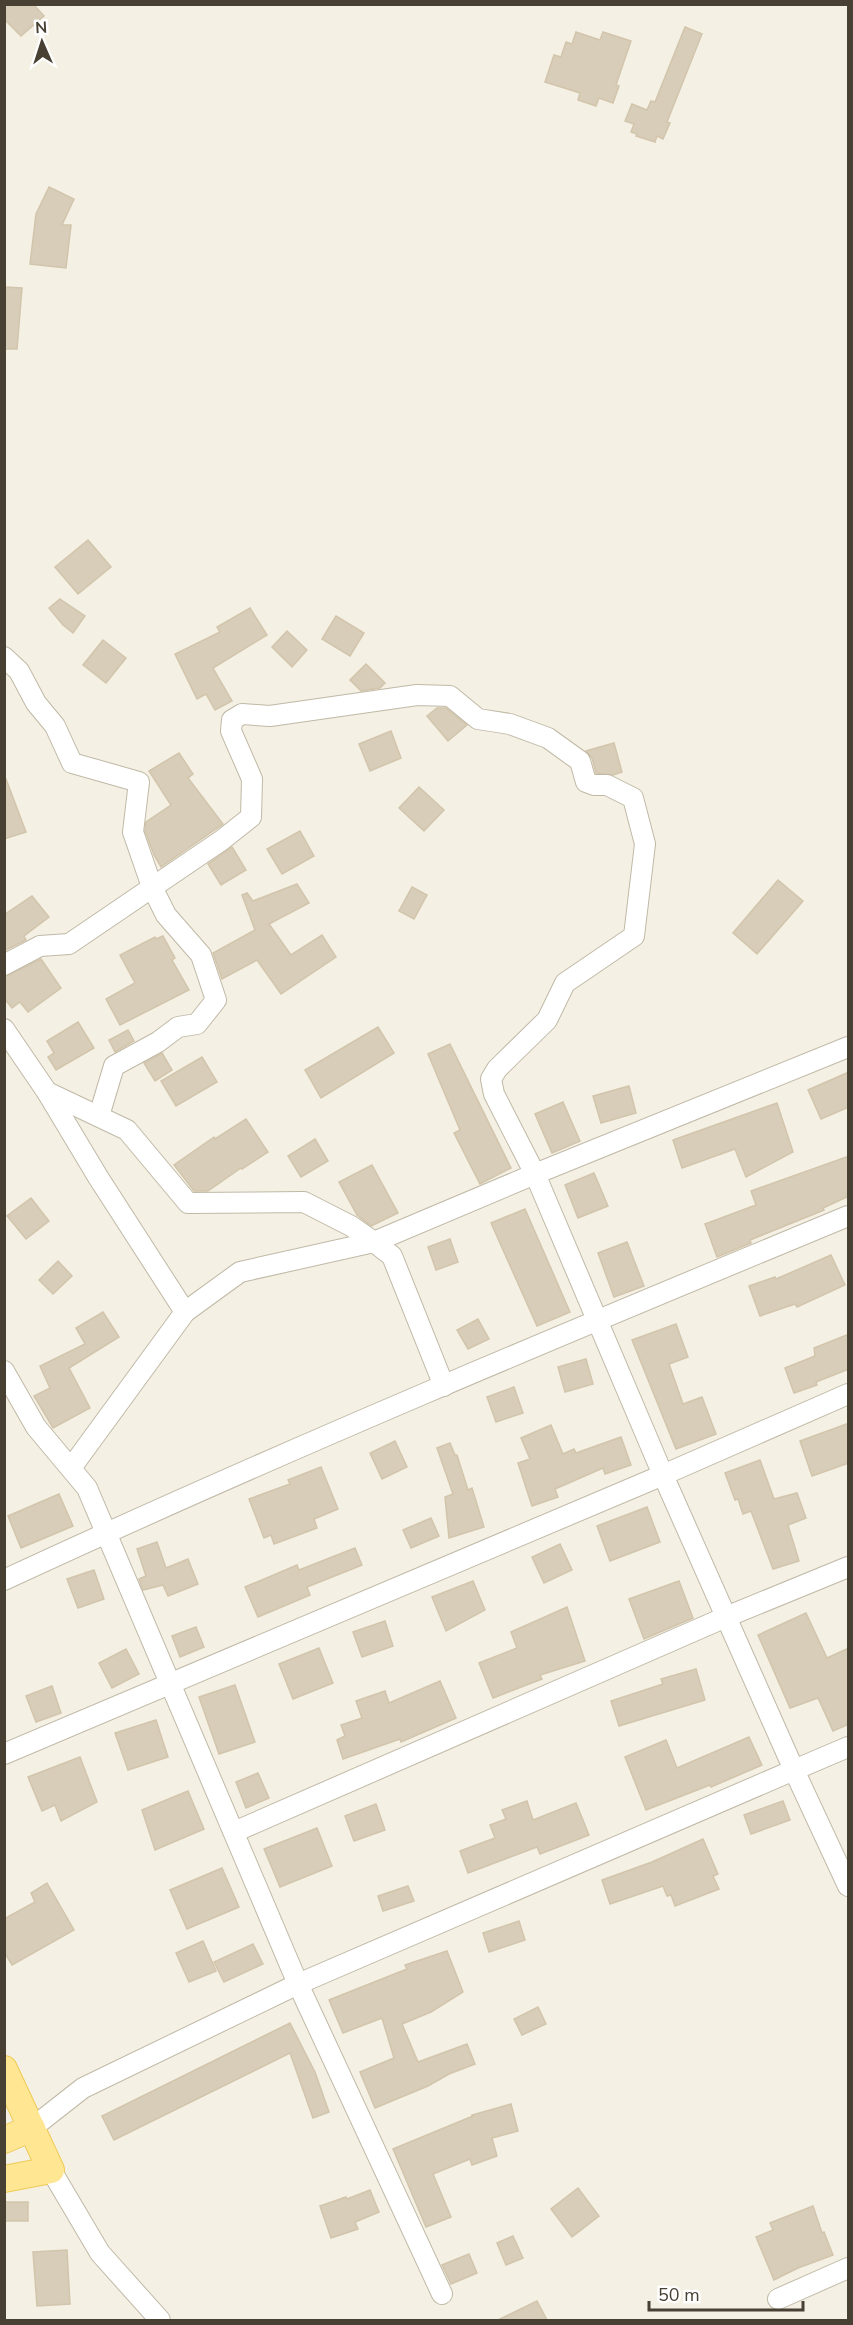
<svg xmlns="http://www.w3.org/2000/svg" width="853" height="2325" viewBox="0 0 853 2325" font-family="'Nunito Sans',sans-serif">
  <rect width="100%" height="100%" fill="#f4f0e4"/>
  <!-- building -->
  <g fill="#d7cdb9" stroke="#d2c5ab" stroke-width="1.5">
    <polygon points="4,4 33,4 44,16 21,36 4,19"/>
    <polygon points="685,27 702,34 667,122 670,123 663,139 657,136 655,142 636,136 637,134 631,132 634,124 625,121 632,104 647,110 651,101 655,102"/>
    <polygon points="576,32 600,40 603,32 631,41 616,85 619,86 613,103 599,98 596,106 578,100 580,93 545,82 554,55 561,57 566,42 572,44"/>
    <polygon points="49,187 74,199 62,225 71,225 66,268 30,264 36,214"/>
    <polygon points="4,287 22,288 17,349 4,349"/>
    <polygon points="88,540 111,567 78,594 55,567"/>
    <polygon points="60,599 85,616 73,633 63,625 49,608"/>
    <polygon points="250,608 267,635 213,668 232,701 215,710 206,694 197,699 175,654 220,632 217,627"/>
    <polygon points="336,616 364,633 350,656 322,639"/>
    <polygon points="287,631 307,650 292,667 272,647"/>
    <polygon points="103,640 126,658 106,683 83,665"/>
    <polygon points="366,664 385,683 380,688 361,691 350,680"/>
    <polygon points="437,708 446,708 467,725 448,741 427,716"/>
    <polygon points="391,731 401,758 370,771 359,744"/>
    <polygon points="614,743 622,772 613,775 596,773 592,758 586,751"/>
    <polygon points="179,753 193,774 188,778 223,824 161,867 154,855 145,831 146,822 171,805 149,771"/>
    <polygon points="6,779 26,832 4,839 4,780"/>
    <polygon points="419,787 444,810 424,831 399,808"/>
    <polygon points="300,831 314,856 282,874 267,849"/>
    <polygon points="232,847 246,870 221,885 208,864"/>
    <polygon points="778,880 803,901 757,954 733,933"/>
    <polygon points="297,884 309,903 269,924 291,955 322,935 336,957 281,994 257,960 222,979 213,953 255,930 242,895 247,893 253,901"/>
    <polygon points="412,887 427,895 414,919 399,911"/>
    <polygon points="32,896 49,917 24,936 26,940 4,951 4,915"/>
    <polygon points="163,936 175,958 172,960 189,990 120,1025 106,999 135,983 120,955 155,937 156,939"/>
    <polygon points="41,959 61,988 28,1012 20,1002 12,1008 4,998 4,977"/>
    <polygon points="78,1022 94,1048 56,1070 48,1057 54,1053 47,1041"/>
    <polygon points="378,1027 394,1053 321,1098 305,1070"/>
    <polygon points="128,1030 134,1041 115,1052 109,1040"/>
    <polygon points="450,1044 511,1168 480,1184 454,1133 460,1130 428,1054"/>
    <polygon points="162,1053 172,1070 155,1081 144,1063"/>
    <polygon points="202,1057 217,1082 176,1106 161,1081"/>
    <polygon points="849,1072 849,1107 821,1119 808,1090"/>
    <polygon points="629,1086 636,1113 601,1123 593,1096"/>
    <polygon points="563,1102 580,1141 552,1153 535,1114"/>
    <polygon points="777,1103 793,1152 746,1177 735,1149 682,1168 673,1140"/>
    <polygon points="246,1119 268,1152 242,1169 241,1168 208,1191 194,1191 174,1165 214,1137 215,1139"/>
    <polygon points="315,1139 328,1161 301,1177 288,1156"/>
    <polygon points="849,1156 849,1196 823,1208 824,1210 750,1240 751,1243 717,1257 705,1224 756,1205 751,1191"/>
    <polygon points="372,1165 398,1213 371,1226 357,1215 339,1182"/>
    <polygon points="594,1173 608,1206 578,1218 565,1185"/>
    <polygon points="31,1198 49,1221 26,1239 7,1216"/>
    <polygon points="525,1209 570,1312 537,1326 491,1223"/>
    <polygon points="450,1239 458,1262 436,1270 428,1247"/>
    <polygon points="627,1242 644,1286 614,1297 598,1253"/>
    <polygon points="831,1255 845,1285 797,1307 795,1304 760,1316 749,1286 775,1277 776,1279"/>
    <polygon points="58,1261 72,1276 53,1294 39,1280"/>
    <polygon points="103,1312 119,1337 69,1368 90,1408 53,1428 34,1396 50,1388 40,1366 85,1344 76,1328"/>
    <polygon points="478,1319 489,1339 468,1349 457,1330"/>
    <polygon points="676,1324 688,1357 669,1364 683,1404 702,1397 716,1434 676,1449 632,1340"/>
    <polygon points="849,1334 849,1369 816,1382 817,1385 794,1393 785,1368 815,1356 814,1348"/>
    <polygon points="586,1359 593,1384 565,1392 558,1367"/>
    <polygon points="514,1387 523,1413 496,1422 487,1397"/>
    <polygon points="849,1423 849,1463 812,1476 800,1441"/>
    <polygon points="551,1425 563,1454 574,1449 576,1453 621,1437 631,1465 605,1474 603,1468 555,1489 558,1497 532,1506 518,1463 530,1459 521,1438"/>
    <polygon points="395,1441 407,1467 382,1479 370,1453"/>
    <polygon points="450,1443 455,1455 457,1455 468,1490 472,1488 484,1527 449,1538 445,1497 453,1494 437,1448"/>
    <polygon points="760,1460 774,1499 797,1493 806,1518 788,1525 799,1561 773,1569 751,1511 743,1514 738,1499 735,1500 725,1473"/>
    <polygon points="321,1467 338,1509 314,1519 317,1528 274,1544 271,1535 264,1538 249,1499 290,1484 288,1480"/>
    <polygon points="59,1494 73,1526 21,1548 8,1516"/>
    <polygon points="647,1507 660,1542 610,1561 597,1526"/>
    <polygon points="431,1518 439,1536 411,1548 403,1530"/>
    <polygon points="157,1542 166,1568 188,1559 198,1584 168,1596 163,1585 143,1590 139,1579 146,1576 137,1549"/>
    <polygon points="560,1544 572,1570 544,1583 532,1557"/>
    <polygon points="355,1548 362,1565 307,1587 310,1595 258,1617 245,1587 297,1565 299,1570"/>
    <polygon points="94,1570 104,1599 78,1608 67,1579"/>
    <polygon points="473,1581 485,1610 446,1631 432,1597"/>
    <polygon points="679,1581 693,1618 644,1639 629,1599"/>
    <polygon points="567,1607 585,1661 540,1675 542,1679 493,1698 479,1663 517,1648 511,1632"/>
    <polygon points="806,1613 827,1658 849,1648 849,1724 833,1731 818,1698 790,1708 758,1635"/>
    <polygon points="385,1621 393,1646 362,1657 353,1632"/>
    <polygon points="196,1627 204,1647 180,1657 172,1636"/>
    <polygon points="319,1648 333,1683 293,1699 279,1664"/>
    <polygon points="126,1649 139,1674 112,1688 99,1663"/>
    <polygon points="696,1669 705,1700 619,1726 611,1701 663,1684 661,1679"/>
    <polygon points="440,1681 456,1718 401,1742 400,1739 343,1759 337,1740 345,1736 341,1725 362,1718 356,1701 385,1691 389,1703"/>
    <polygon points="235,1685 255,1742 219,1754 199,1697"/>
    <polygon points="52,1686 61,1713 36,1722 26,1696"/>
    <polygon points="156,1720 168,1757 128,1770 115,1733"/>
    <polygon points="749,1737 762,1765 711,1787 710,1785 646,1810 625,1757 666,1740 677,1768"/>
    <polygon points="80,1757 97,1802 61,1821 55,1805 42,1811 28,1777"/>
    <polygon points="258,1773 269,1798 246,1808 236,1782"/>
    <polygon points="188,1791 204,1829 155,1850 142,1810"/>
    <polygon points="527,1801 533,1820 576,1803 589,1835 540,1854 537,1847 468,1873 460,1851 495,1838 490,1825 506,1819 502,1810"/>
    <polygon points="783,1801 790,1820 751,1834 744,1815"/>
    <polygon points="376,1804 385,1830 354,1841 345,1816"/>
    <polygon points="317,1828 332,1866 280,1887 264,1849"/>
    <polygon points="703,1839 718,1874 713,1876 719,1889 675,1906 671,1895 667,1896 663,1886 610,1904 602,1880 652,1862"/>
    <polygon points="222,1868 239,1907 187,1929 170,1890"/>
    <polygon points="47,1883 74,1930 12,1965 4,1952 4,1919 35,1902 31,1893"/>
    <polygon points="408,1886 414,1901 383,1911 378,1896"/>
    <polygon points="519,1921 525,1940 489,1952 483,1933"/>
    <polygon points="203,1941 216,1971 189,1982 176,1953"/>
    <polygon points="253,1944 263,1964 224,1982 214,1962"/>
    <polygon points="447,1951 463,1992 431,2012 402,2024 418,2062 467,2044 475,2064 449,2074 428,2086 375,2108 360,2072 394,2058 382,2018 343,2033 329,2000 407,1969 405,1965"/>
    <polygon points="538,2007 546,2024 522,2035 514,2019"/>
    <polygon points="290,2023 315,2072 329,2112 313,2118 290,2053 114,2140 102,2116"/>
    <polygon points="511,2104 518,2131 492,2138 497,2156 472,2165 470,2159 433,2174 451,2217 426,2227 393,2149 473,2116 472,2115"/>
    <polygon points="578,2188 599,2216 572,2237 551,2209"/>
    <polygon points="370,2190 379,2212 355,2222 358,2229 331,2238 320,2206 346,2197 347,2199"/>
    <rect x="4" y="2202" width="24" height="19"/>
    <polygon points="813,2206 822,2233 824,2232 833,2255 798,2268 774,2280 756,2237 773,2230 770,2223"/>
    <polygon points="513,2236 523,2258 506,2265 497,2243"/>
    <polygon points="67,2250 70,2304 37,2306 33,2252"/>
    <polygon points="469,2254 477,2273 451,2284 442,2265"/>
    <polygon points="537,2301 547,2320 498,2320"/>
  </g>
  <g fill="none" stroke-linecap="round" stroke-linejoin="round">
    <!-- minor casing -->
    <g stroke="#c0b9a6" stroke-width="22">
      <g id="minor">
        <polyline points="4,657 19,671 36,703 55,726 72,763 139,782 133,832 152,887 166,915 201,955 216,1000 197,1024 178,1027 158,1042 114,1066 99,1116"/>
        <polyline points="4,965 40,946 69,944 222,840 251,817 252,779 231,731 232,720 242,714 270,716 417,695 450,696 478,719 510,724 548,738 580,761 586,782 594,785 607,785 633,798 645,844 634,936 565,983 547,1020 497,1069 491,1079 494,1094 535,1174 374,1242 240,1272 185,1312 71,1468"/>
        <polyline points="4,1029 47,1092 127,1130 188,1203 304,1202 351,1226 374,1242 392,1256 444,1386"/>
        <polyline points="47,1092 98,1177 185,1312"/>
        <polyline points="4,1371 36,1427 87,1488 298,1984 442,2294"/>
        <path d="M4,1580C282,1451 566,1333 848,1216"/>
        <polyline points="848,1747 794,1770 848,1886"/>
        <polyline points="4,1754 663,1475 535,1174 848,1047"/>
        <polyline points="234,1832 726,1617 848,1567"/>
        <polyline points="32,2128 83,2088 298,1984 794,1770 663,1475 848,1394"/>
        <polyline points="51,2170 100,2253 160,2320"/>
        <polyline points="778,2299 848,2268"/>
      </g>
    </g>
    <!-- major casing -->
    <g stroke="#efca57" stroke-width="28">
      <g id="major">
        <polyline points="4,2069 51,2170 4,2179"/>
        <polyline points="4,2140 32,2128"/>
      </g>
    </g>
    <!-- minor -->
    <use href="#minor" stroke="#fff" stroke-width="20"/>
    <!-- major -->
    <use href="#major" stroke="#ffe692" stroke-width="26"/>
  </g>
  <!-- border -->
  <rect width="853" height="2325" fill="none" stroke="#474033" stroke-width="12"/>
  <!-- north arrow -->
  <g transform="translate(42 42) rotate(357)" stroke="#ffffff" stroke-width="4.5" paint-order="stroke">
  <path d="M0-4.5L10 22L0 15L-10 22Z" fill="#474033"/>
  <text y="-9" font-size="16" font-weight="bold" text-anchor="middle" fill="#474033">N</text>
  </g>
  <!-- scale -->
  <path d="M649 2301v9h154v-9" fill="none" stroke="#474033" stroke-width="3"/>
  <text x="658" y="2301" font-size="18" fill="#474033" stroke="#ffffff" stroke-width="4.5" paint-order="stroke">50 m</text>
</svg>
